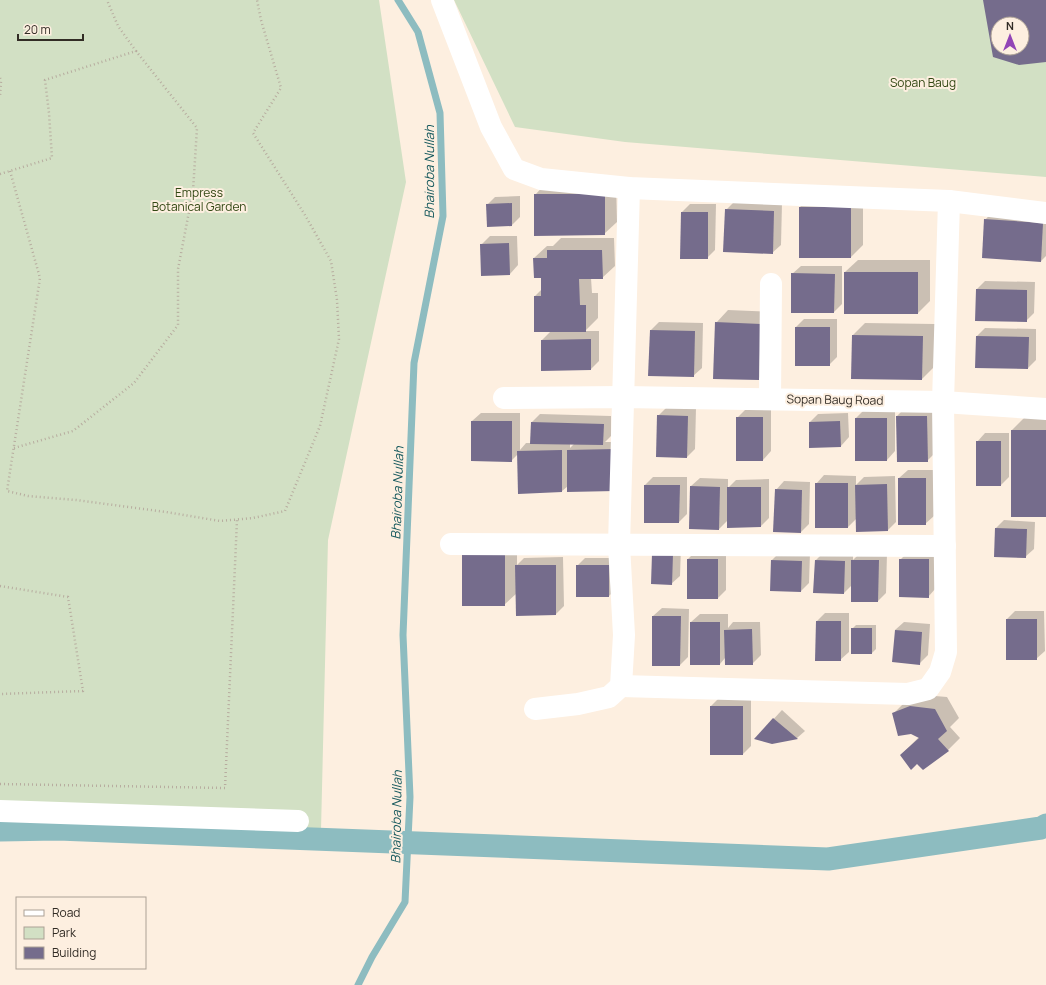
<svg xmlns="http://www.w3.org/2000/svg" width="1046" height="985" viewBox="0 0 1046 985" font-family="Manrope,sans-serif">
  <rect width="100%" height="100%" fill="#fdefe0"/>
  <!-- green -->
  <g fill="#d2e0c4" fill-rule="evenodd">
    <polygon points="0,0 379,0 406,182 328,540 321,830 60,817 0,817"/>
    <path d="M454,0H1046V177L625,142L515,127ZM998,24H1022V48H998Z"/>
  </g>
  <!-- shadow -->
  <g fill="#0003" fill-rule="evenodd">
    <polygon points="547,182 616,182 617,222 604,234 535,195"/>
    <polygon points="812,195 863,195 863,245 851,257 800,257 800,207"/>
    <polygon points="520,196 520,217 512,225 488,226 487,205 495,197"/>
    <polygon points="734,202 782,203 781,245 772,253 726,210"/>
    <polygon points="690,204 716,204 715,250 707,258 682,212"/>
    <polygon points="997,207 1046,210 1046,256 1041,261 985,220"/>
    <polygon points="490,236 517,236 518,265 510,274 481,245"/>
    <polygon points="561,238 614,238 615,266 602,278 591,278 592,293 598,293 598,318 585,331 599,331 599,361 591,369 542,370 542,340 551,331 535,296 542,289 542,277 534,277 534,258 547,246 553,246"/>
    <polygon points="858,260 930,260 930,301 918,313 845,272"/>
    <polygon points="801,266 842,266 842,304 834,312 792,274"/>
    <polygon points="985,281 1035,282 1034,313 1026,321 977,289"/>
    <polygon points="728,310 773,312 771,367 758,379 716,323"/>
    <polygon points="804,319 837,319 837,357 829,365 796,327"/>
    <polygon points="659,322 703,323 702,368 693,376 651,330"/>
    <polygon points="865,323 935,324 934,367 922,379 852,378 853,335"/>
    <polygon points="985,328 1036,329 1036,360 1028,368 977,336"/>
    <polygon points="666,408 696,408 695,449 687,457 658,416"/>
    <polygon points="905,408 935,408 935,453 927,461 897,416"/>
    <polygon points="771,409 771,451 763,460 737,460 737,418 745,410"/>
    <polygon points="864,410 895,410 895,451 887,460 856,418"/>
    <path d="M481,413H520V450L526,443H531L532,422L540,414L611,416V436L605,442H622L562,491L519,493L518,454L511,461L472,460V421ZM570,444H574L570,448Z"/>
    <polygon points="848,413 849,437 841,446 810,447 810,422 818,414"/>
    <polygon points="1024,418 1046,418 1046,516 1012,430"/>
    <polygon points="985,433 1009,433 1009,477 1001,485 977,442"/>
    <polygon points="908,470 934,470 934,516 925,524 899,478"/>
    <polygon points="824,475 856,476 856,485 864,477 895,476 896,522 888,530 857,518 848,527 816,484"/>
    <polygon points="653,477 687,477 687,514 679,522 645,522 645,485"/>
    <polygon points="700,478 728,479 728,488 736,480 769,479 769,518 761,526 728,520 719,529 691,486"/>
    <polygon points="784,481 810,482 809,524 801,532 776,490"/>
    <polygon points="1004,520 1035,522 1034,549 1025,557 996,528"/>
    <polygon points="517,542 517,565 524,558 563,557 564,606 556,614 517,593 504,605 463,554"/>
    <polygon points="661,546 681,546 680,576 671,584"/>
    <polygon points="696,551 726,551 726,590 718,598 688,559"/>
    <polygon points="780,552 810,553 809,583 801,591 772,560"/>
    <polygon points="824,552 853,553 853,560 861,552 887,553 886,593 878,601 852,585 844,593 816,560"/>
    <polygon points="908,552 936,552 936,588 928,597 900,560"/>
    <polygon points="585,558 617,558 617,588 609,596 577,566"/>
    <polygon points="662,608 689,609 688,657 680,665 653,616"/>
    <polygon points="1015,611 1044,611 1045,651 1036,659 1007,619"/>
    <polygon points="825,613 849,613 849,652 840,660 817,621"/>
    <polygon points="700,614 728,614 728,628 733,622 760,622 761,655 752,664 725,658 720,664 691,664 691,622"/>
    <polygon points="904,622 930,624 928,655 920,663 895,630"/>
    <polygon points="856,625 876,625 876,649 872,653 852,653 852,629"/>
    <polygon points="923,695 947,697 959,718 950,727 960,738 948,750 923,768 917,763 901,755 919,737 894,713 906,701"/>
    <polygon points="719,698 751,698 751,746 743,754 711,706"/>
    <polygon points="782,710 805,731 797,738 756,738"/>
  </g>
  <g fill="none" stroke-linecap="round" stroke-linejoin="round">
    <!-- stream -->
    <polyline stroke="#8dbcc0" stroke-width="7" points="358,985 372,957 405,902 410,797 403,635 414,363 443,216 440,113 418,32 398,0"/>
    <!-- canal -->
    <polyline stroke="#8dbcc0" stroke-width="23" points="0,830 58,829 828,859 1041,828 1046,825"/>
  </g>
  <!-- building -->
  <g fill="#756c8c" fill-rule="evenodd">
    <path d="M983,0H1046V62L1019,65L993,57ZM998,24H1022V48H998Z"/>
    <polygon points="534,194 605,194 605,235 534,236"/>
    <polygon points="512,203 512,226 487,227 486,204"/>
    <rect x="799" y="207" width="52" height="51"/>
    <polygon points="725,209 774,211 773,254 723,252"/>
    <polygon points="681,212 708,212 708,259 680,259"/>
    <polygon points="984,219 1043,223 1041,262 982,258"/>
    <polygon points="509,243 510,275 481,276 480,244"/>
    <polygon points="547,250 602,250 603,279 579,279 580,305 586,305 586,332 534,332 534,296 541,296 541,278 534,278 533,258 547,258"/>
    <rect x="844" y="272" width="74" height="42"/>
    <polygon points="791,273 835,274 834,313 791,313"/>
    <polygon points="976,289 1027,290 1027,322 975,321"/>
    <polygon points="715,322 761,324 759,380 713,379"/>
    <rect x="795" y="327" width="35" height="39"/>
    <polygon points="650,330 695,331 694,377 648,376"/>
    <polygon points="852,335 923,336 922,380 851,379"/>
    <polygon points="976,336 1029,337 1028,369 975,368"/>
    <polygon points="591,339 591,370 541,371 541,340"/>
    <polygon points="657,415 688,416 687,458 656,457"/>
    <polygon points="896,416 927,416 928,462 897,462"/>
    <rect x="736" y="417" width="27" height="44"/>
    <rect x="855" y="418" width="32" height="43"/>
    <polygon points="471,421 512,421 512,462 471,461"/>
    <polygon points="840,421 841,447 809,448 809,422"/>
    <polygon points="531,422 604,424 603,445 530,444"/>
    <rect x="1011" y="430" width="35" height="87"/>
    <rect x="976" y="441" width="25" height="45"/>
    <polygon points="615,449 615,491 567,492 567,450"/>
    <polygon points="562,450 562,492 518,494 517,451"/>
    <rect x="898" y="478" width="28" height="47"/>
    <rect x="815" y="483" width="33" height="45"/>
    <polygon points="887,484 888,531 856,532 855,485"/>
    <polygon points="644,485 680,485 679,523 644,523"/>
    <polygon points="690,486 720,487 719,530 689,529"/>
    <polygon points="727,487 761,487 761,527 727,528"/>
    <polygon points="775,489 802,490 801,533 773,532"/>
    <polygon points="995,528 1027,529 1026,558 994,557"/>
    <rect x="462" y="554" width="43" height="52"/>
    <polygon points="652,554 673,554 672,585 651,584"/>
    <rect x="687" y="559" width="31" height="40"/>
    <polygon points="899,559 929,559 929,598 899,597"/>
    <polygon points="771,560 802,561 801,592 770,591"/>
    <polygon points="815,560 845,561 844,594 813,593"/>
    <polygon points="851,560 879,560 878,602 851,602"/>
    <polygon points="515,565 556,565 556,615 516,616"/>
    <rect x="576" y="565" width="33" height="32"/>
    <polygon points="652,616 681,616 680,666 652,666"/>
    <rect x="1006" y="619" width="31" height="41"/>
    <polygon points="816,621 841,621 841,661 815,661"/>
    <rect x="690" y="622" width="30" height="43"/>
    <rect x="851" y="628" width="21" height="26"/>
    <polygon points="752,629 753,665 725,665 724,630"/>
    <polygon points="895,630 922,632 920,665 892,662"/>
    <rect x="710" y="706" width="33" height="49"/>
    <polygon points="910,706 935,709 947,731 938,739 949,751 923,770 917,764 911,770 900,755 919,738 911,734 898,736 892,713"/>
    <polygon points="773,718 798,739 772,744 754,739"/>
  </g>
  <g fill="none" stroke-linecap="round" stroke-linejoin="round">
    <!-- path -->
    <g stroke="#b7ac9f" stroke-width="2.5" stroke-dasharray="1 3" stroke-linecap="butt">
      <polyline points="0,78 1,81 0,96"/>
      <polyline points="10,171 40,278 7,491 28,496 76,500 166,512 220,521 253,518 285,511 320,426 339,339 337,300 331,261 305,215 253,133 281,88 261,20 257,0"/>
      <polyline points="0,174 52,158 49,113 45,80 136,51 118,26 107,0"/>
      <polyline points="14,448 73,431 134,383 178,325 178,269 193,191 197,128 136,51"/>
      <polyline points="0,586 68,597 83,691 0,694"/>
      <polyline points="0,784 225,788 237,520"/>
    </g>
    <!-- minor -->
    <g stroke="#fff" stroke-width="22">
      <polyline points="442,0 491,127 514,169 541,179 629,188 949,201 1046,213"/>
      <polyline points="504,398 623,397 943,402 1046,409"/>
      <polyline points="770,399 771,284"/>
      <polyline points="451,544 945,546"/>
      <polyline points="621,686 908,694 928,689 940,672 946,652 943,402 949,201"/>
      <polyline points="535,709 578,704 609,697 621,686 624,635 619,545 629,188"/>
      <polyline points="0,811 298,821"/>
    </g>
  </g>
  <g text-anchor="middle" stroke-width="4" stroke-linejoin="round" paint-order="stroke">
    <!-- park labels -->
    <g font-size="12" fill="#334814" stroke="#fdefe0">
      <text x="923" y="87">Sopan Baug</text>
      <text x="199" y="197">Empress<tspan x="199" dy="14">Botanical Garden</tspan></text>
    </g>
    <!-- street labels -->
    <g font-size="12" fill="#322c25" stroke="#fdefe0">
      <text transform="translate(835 400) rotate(1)" y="4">Sopan Baug Road</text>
    </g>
    <!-- water labels -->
    <g font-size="13" font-style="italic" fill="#185a5e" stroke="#fdefe0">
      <text transform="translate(429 172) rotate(-90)" y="5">Bhairoba Nullah</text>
      <text transform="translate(397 493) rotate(-88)" y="5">Bhairoba Nullah</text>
      <text transform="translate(396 817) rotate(-89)" y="5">Bhairoba Nullah</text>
    </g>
  </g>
  <!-- legend -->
  <rect x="16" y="897" width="130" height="72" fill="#fdefe0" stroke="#aca195"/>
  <rect x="24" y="910" width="20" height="6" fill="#ffffff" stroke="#aca195"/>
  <text x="52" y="917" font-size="12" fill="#322c25">Road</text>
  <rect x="24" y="927" width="20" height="12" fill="#d2e0c4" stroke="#aca195"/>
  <text x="52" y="937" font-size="12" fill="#322c25">Park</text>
  <rect x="24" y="947" width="20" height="12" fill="#756c8c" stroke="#aca195"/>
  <text x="52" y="957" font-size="12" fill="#322c25">Building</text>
  <!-- north arrow -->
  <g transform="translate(1010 36)"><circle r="19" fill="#fdefe0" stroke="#aca195"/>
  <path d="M0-3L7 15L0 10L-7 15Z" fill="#9245b6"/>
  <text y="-6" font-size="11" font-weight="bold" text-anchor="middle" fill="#322c25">N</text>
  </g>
  <!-- scale -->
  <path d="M18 34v6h65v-6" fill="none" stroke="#322c25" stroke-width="2"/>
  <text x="24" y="34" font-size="12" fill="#322c25" stroke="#fdefe0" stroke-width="3" paint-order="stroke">20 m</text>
</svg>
